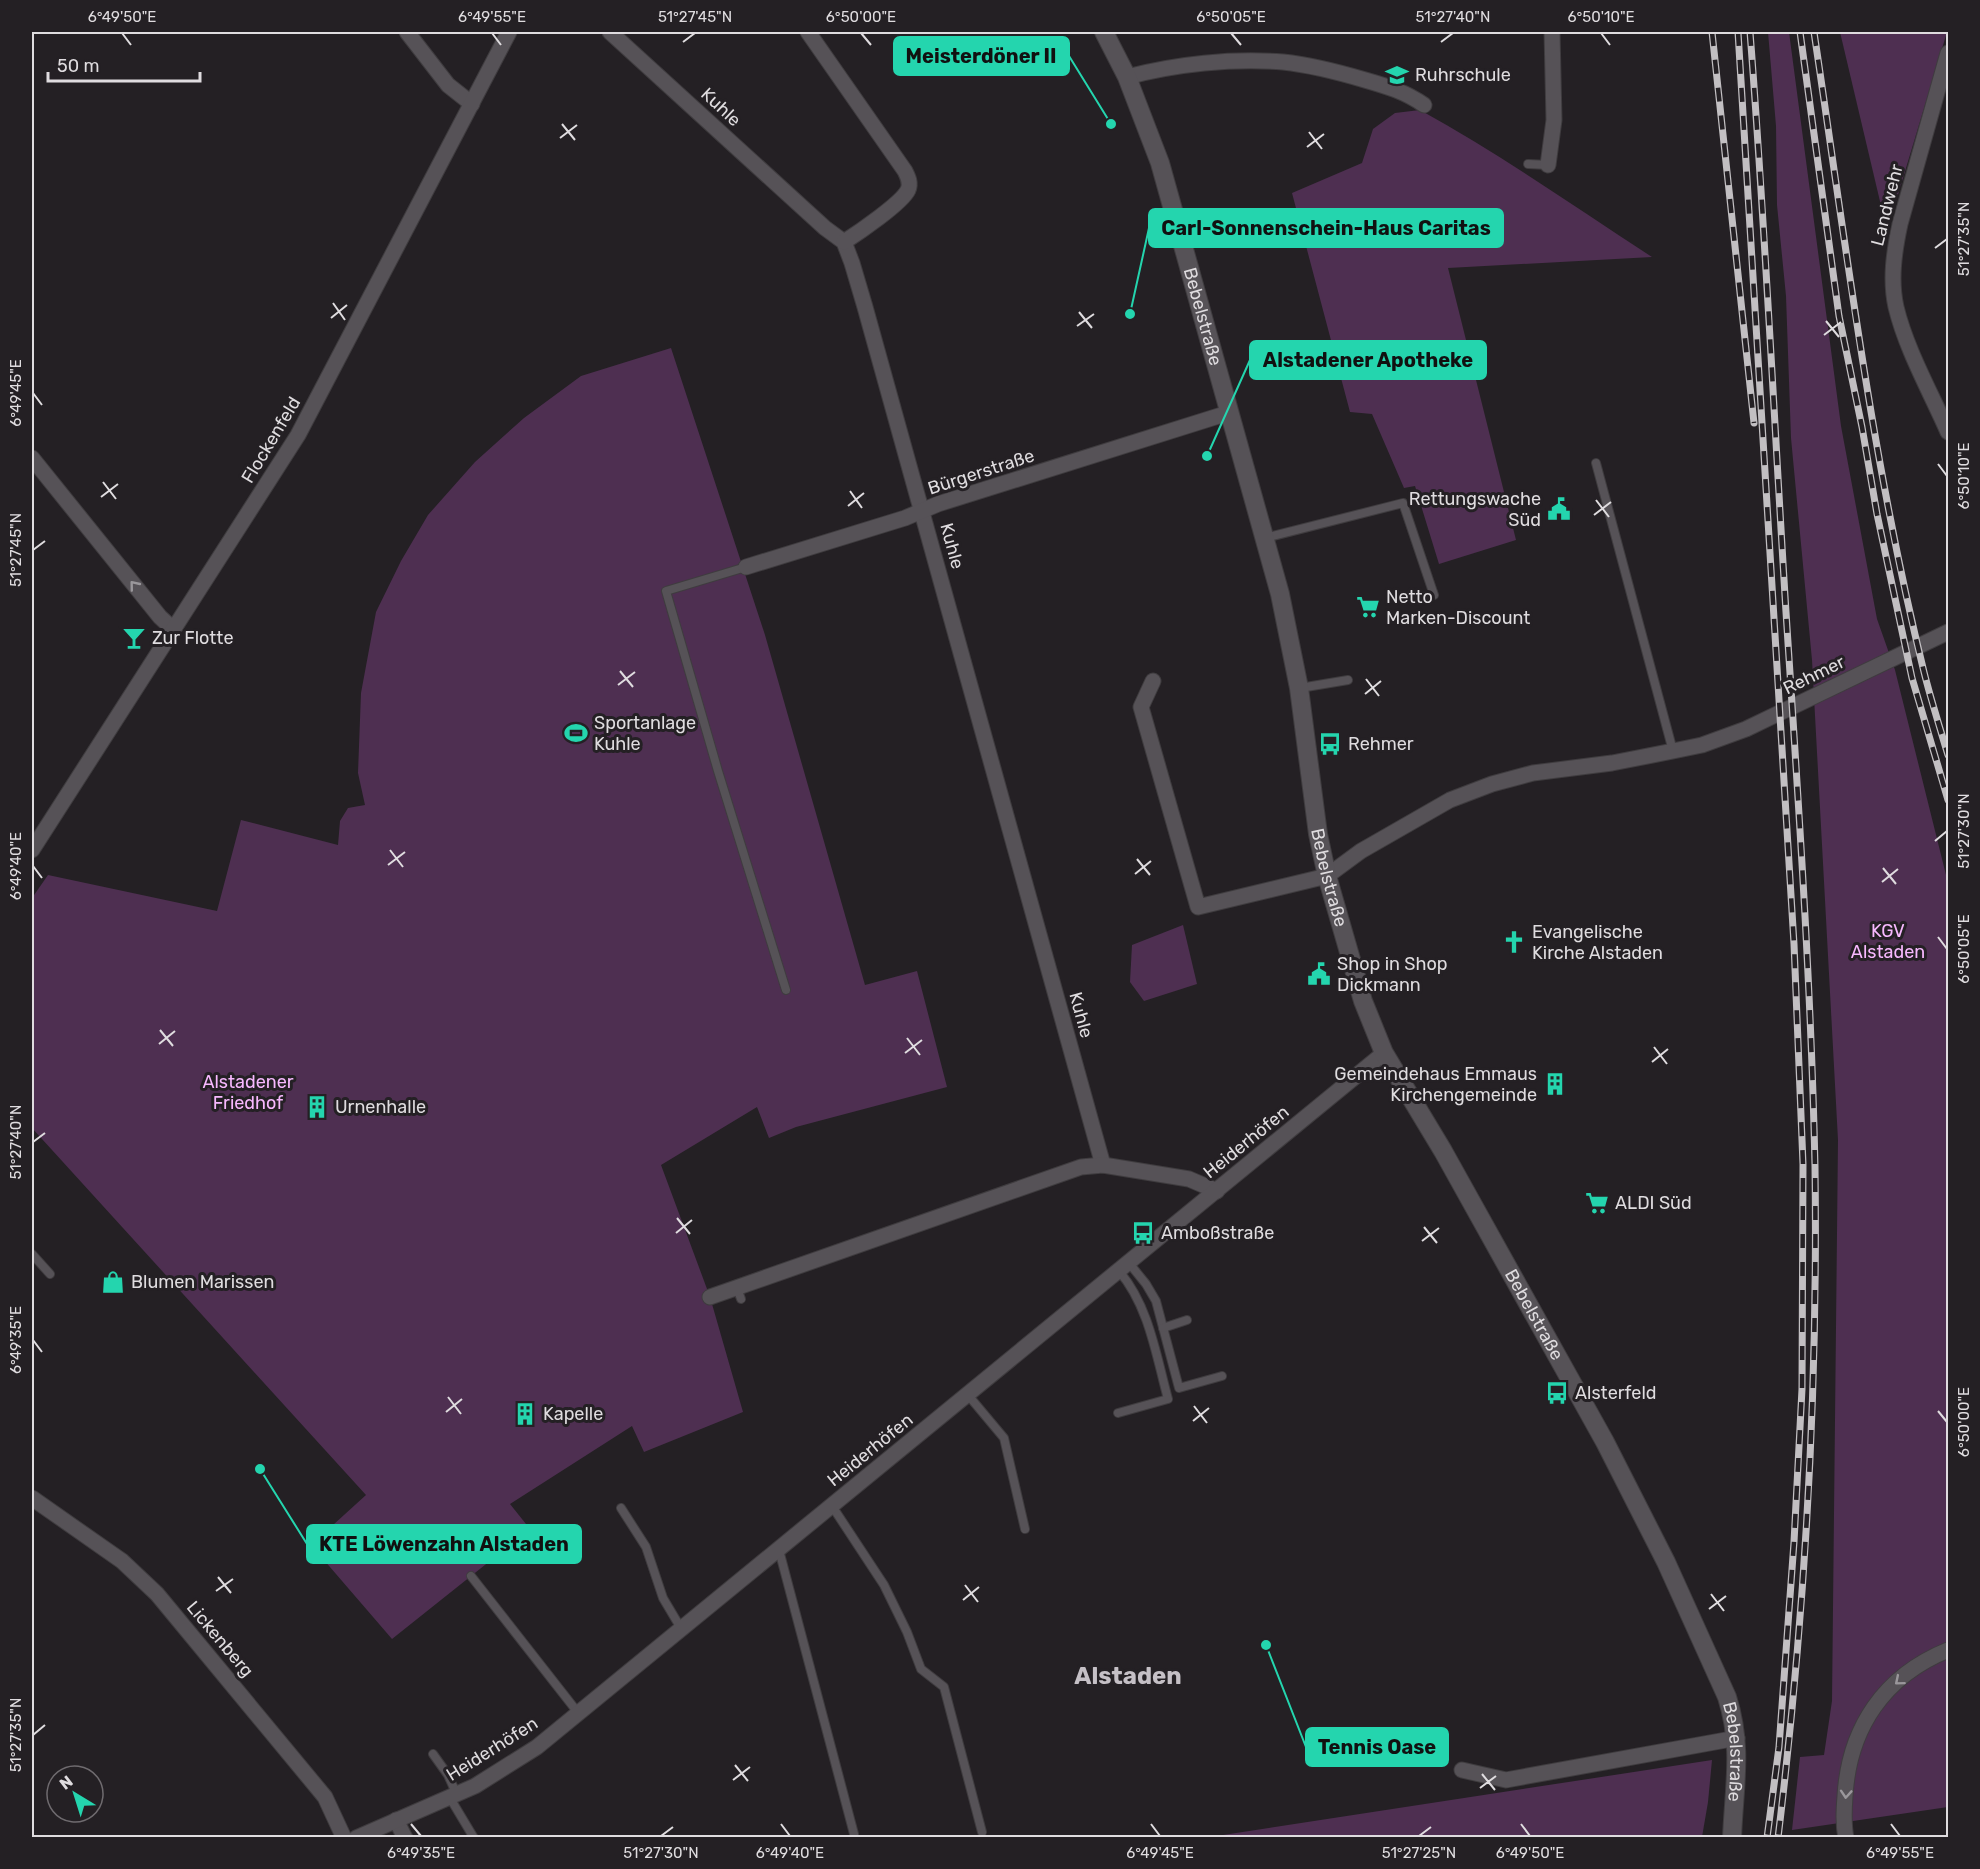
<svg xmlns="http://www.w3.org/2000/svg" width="1980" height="1869" viewBox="0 0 1980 1869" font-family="Rubik,sans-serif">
  <rect width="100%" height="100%" fill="#242024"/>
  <!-- green -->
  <g fill="#4e2f51">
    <polygon points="1768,32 1789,32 1841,426 1877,619 1895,670 1948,883 1948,1807 1792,1830 1800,1757 1824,1755 1832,1701 1838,1140 1812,660 1791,438 1786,296 1777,205 1776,126"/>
    <polygon points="1840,32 1947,32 1887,231"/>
    <path d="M1420,110C1500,154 1575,207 1652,257L1448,268L1516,540L1439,564L1415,486L1404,488L1372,414L1350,412L1292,193L1362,163L1373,129L1395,113Z"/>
    <polygon points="671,348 765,635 865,985 917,971 947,1087 796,1127 769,1138 757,1107 661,1165 710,1297 743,1412 644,1452 632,1426 510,1504 530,1529 392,1639 311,1545 366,1495 32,1128 32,898 48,875 217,911 241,820 338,845 340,821 348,808 365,805 358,773 361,693 376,612 401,561 428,515 475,462 524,418 581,376"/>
    <polygon points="1183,925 1197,984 1144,1001 1130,982 1132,945"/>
    <polygon points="1712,1760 1708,1802 1702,1837 1210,1837"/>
  </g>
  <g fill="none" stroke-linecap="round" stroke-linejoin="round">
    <!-- service casing -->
    <g stroke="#3f3c3f" stroke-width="10">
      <g id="service">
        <polyline points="1528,164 1548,165"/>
        <polyline points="1596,463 1673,751"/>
        <polyline points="1265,538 1403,503 1434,595"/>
        <polyline points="746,567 666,591 718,771 786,990"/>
        <polyline points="1300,688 1348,680"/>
        <polyline points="32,1254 50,1274"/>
        <polyline points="1129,1263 1146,1284 1156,1301 1179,1388 1222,1376"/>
        <polyline points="737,1288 741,1299"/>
        <polyline points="1163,1328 1187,1320"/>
        <polyline points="968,1395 1004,1438 1025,1529"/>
        <path d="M1118,1413L1168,1399C1156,1355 1149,1306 1119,1271"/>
        <polyline points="832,1506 884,1585 907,1632 921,1669 944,1687 982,1832"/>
        <polyline points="621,1508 646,1547 663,1598 682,1630"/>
        <polyline points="779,1550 854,1834"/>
        <polyline points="471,1576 579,1714"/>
        <polyline points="433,1754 448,1775 457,1795"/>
        <polyline points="450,1798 474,1838"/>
      </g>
    </g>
    <!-- minor casing -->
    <g stroke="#3f3c3f" stroke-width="17">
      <g id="minor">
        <polyline points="407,32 448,85 472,104"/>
        <polyline points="610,32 825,228 844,242 852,263 865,307 1103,1165"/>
        <path d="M808,32L905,171C908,177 911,183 908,190C902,203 858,233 844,242"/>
        <path d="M1948,53L1900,224C1894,252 1890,280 1896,307C1906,349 1931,393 1948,432"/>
        <path d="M1127,77C1176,64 1232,58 1283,62C1311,65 1338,72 1365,80C1386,86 1406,92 1424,105"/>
        <polyline points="1548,165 1554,120 1552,32"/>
        <polyline points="32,458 160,617 173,629"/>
        <polyline points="746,567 905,518 938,504 1228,413"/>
        <polyline points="1153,681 1141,707 1198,907 1327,876 1361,851 1450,800 1492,784 1533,773 1612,763 1673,751 1702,745 1746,729 1948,632"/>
        <polyline points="32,850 298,435 509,32"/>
        <polyline points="710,1297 1081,1167 1103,1165 1189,1179 1217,1191"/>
        <polyline points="32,1498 122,1561 157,1594 325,1797 344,1838"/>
        <polyline points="1462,1770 1506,1780 1737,1738"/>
        <polyline points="396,1820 405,1838"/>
        <polyline points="356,1838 475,1786 537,1747 1384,1053"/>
        <path d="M1846,1838C1843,1823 1844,1810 1845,1796C1849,1728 1884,1676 1948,1650"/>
      </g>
    </g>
    <!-- tertiary casing -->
    <g stroke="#3f3c3f" stroke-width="20">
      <g id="tertiary">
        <path id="s1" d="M1104,32L1127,77L1160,163L1280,594L1299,688L1318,834L1327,876L1363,1001L1384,1053L1443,1151L1605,1442L1666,1562L1727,1697C1743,1747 1734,1787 1732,1838"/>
      </g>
    </g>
    <!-- service -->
    <use href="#service" stroke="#565257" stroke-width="8"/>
    <!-- minor -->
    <use href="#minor" stroke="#565257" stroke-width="15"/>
    <!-- tertiary -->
    <use href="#tertiary" stroke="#565257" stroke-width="18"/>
    <!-- rail casing -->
    <g stroke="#c2bfc2" stroke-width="7">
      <g id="rail">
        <polyline points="1712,32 1754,423"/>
        <polyline points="1738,32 1794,944 1803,1164 1802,1389 1794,1542 1779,1747 1767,1838"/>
        <path d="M1750,32C1765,225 1774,419 1786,612C1798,797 1811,981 1815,1166C1818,1390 1805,1615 1778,1838"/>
        <polyline points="1800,32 1839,316 1862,427 1877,514 1912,678 1948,800"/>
        <path d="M1814,32C1846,246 1872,462 1924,672C1931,700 1940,728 1948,755"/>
      </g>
    </g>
    <!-- rail -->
    <use href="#rail" stroke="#242024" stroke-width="4.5" stroke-dasharray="14" stroke-linecap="butt"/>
  </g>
  <!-- one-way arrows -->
  <defs><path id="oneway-chevron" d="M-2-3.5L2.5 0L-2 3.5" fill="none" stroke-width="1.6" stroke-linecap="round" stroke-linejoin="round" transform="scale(1.5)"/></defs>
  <g stroke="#9a979b">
    <use href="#oneway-chevron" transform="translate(134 585) rotate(-129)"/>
    <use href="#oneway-chevron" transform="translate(1899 1681) rotate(140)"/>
    <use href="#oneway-chevron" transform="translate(1846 1794) rotate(94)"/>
  </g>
  <!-- ticks -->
  <path fill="none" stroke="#dfdcdf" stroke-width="2" d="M122,33L131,45M492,33L501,45M861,33L871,45M1231,33L1241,45M1601,33L1610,45M683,42L695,33M1441,42L1453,33M562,124L575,140M1309,132L1322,149M560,138L577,125M1307,147L1324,134M1935,248L1947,239M333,303L345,320M1079,312L1092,328M331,318L347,305M1826,321L1839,337M1077,326L1094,314M1824,335L1841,322M33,393L42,405M1938,464L1947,476M103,482L116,499M850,491L862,508M101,497L118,484M1596,500L1609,517M848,506L864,493M1594,515L1611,502M33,550L45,541M620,671L633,687M1366,679L1379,696M618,685L635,672M1365,694L1381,681M1935,841L1947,831M390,850L403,867M1137,859L1150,875M388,865L405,852M33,866L42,878M1883,868L1896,884M1135,874L1151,861M1882,882L1898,869M1938,937L1947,949M160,1030L173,1046M907,1038L920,1055M159,1044L175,1031M1654,1047L1667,1064M905,1053L922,1040M1652,1062L1668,1049M33,1142L45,1133M677,1218L690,1234M1424,1227L1437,1243M676,1233L692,1220M1422,1241L1439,1228M33,1340L42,1352M448,1397L461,1414M1194,1406L1207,1423M1938,1411L1947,1422M446,1412L462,1399M1193,1421L1209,1408M218,1577L231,1593M965,1585L978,1602M216,1591L233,1579M1711,1594L1724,1611M963,1600L979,1587M1709,1609L1726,1596M33,1735L45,1725M735,1765L748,1781M1482,1774L1495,1790M733,1780L750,1767M1480,1788L1496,1776M411,1824L421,1836M781,1824L790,1836M1151,1824L1160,1836M1521,1824L1530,1836M1891,1824L1900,1836M661,1836L673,1827M1419,1836L1431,1827"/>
  <!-- icons -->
  <defs>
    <g id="school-bare" transform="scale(1.8)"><path d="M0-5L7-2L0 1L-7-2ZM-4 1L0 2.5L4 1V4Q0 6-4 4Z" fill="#24d5ae" stroke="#242024" stroke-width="2.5" paint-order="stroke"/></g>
    <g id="civic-bare" transform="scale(1.8)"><path d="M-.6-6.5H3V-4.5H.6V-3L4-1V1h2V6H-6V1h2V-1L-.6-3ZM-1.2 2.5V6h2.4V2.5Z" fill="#24d5ae" stroke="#242024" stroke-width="2.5" paint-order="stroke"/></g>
    <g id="supermarket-bare" transform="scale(1.8)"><path d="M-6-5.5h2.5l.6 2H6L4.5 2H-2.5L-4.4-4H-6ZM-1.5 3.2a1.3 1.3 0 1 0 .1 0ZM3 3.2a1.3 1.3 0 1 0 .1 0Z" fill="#24d5ae" stroke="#242024" stroke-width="2.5" paint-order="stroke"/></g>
    <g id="bar-bare" transform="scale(1.8)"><path d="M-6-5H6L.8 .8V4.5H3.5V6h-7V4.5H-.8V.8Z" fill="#24d5ae" stroke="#242024" stroke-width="2.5" paint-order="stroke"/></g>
    <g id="stadium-bare" transform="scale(1.8)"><path d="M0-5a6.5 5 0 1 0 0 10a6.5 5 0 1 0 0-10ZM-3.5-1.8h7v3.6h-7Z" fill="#24d5ae" stroke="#242024" stroke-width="2.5" paint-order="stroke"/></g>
    <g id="bus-bare" transform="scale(1.8)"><path d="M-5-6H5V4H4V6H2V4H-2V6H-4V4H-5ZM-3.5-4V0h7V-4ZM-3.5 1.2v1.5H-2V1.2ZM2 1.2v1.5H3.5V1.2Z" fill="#24d5ae" stroke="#242024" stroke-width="2.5" paint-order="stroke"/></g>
    <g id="church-bare" transform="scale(1.8)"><path d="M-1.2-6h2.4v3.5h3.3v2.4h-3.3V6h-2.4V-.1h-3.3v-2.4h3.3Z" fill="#24d5ae" stroke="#242024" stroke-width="2.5" paint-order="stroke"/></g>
    <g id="building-bare" transform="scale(1.8)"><path d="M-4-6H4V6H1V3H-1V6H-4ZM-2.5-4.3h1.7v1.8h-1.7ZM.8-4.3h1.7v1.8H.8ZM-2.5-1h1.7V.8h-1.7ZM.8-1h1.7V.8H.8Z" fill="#24d5ae" stroke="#242024" stroke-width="2.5" paint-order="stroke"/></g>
    <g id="shop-bare" transform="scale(1.8)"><path d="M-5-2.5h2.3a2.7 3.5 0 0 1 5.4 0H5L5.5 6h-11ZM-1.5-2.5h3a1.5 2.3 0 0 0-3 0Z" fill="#24d5ae" stroke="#242024" stroke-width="2.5" paint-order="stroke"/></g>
  </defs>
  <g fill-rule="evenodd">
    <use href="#school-bare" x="1397" y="75"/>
    <use href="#civic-bare" x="1559" y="509"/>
    <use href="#supermarket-bare" x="1368" y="607"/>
    <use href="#bar-bare" x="134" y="638"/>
    <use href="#stadium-bare" x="576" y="733"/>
    <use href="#bus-bare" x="1330" y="744"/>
    <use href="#church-bare" x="1514" y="942"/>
    <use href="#civic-bare" x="1319" y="974"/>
    <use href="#building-bare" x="1555" y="1084"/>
    <use href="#building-bare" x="317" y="1107"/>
    <use href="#supermarket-bare" x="1597" y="1203"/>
    <use href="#bus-bare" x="1143" y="1233"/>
    <use href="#shop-bare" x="113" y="1282"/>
    <use href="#bus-bare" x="1557" y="1393"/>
    <use href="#building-bare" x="525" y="1414"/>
  </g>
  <g text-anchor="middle" stroke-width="6" stroke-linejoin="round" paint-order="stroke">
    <!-- poi labels -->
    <g font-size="18" fill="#dfdcdf" stroke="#242024" text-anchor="start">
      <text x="1415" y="81">Ruhrschule</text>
      <text x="1541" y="505" text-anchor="end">Rettungswache<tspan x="1541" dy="21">Süd</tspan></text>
      <text x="1386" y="603">Netto<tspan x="1386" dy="21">Marken-Discount</tspan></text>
      <text x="152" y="644">Zur Flotte</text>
      <text x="594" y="729">Sportanlage<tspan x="594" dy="21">Kuhle</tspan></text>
      <text x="1348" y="750">Rehmer</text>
      <text x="1532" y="938">Evangelische<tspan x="1532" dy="21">Kirche Alstaden</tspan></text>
      <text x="1337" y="970">Shop in Shop<tspan x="1337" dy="21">Dickmann</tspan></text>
      <text x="1537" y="1080" text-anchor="end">Gemeindehaus Emmaus<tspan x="1537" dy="21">Kirchengemeinde</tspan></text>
      <text x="335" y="1113">Urnenhalle</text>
      <text x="1615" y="1209">ALDI Süd</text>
      <text x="1161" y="1239">Amboßstraße</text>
      <text x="131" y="1288">Blumen Marissen</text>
      <text x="1575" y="1399">Alsterfeld</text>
      <text x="543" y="1420">Kapelle</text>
    </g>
    <!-- street labels -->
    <g font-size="18" fill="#dfdcdf" stroke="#242024">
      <text transform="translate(721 107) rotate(43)" y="6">Kuhle</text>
      <text transform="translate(1887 205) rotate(-76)" y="6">Landwehr</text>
      <text dy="6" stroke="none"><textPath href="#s1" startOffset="302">Bebelstraße</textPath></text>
      <text transform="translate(271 440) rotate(-59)" y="6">Flockenfeld</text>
      <text transform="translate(981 472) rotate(-18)" y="6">Bürgerstraße</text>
      <text transform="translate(952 546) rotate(75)" y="6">Kuhle</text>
      <text transform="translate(1814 675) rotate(-26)" y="6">Rehmer</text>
      <text dy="6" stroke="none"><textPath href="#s1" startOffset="878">Bebelstraße</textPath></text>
      <text transform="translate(1081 1015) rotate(75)" y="6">Kuhle</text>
      <text transform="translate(1246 1142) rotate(-39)" y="6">Heiderhöfen</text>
      <text dy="6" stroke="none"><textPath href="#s1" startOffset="1364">Bebelstraße</textPath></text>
      <text transform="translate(870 1450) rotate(-39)" y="6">Heiderhöfen</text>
      <text transform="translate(220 1639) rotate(50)" y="6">Lickenberg</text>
      <text transform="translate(492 1749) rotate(-32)" y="6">Heiderhöfen</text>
      <text dy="6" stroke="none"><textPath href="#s1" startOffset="1848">Bebelstraße</textPath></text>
    </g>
    <!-- park labels -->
    <g font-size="18" fill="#f7b8fe" stroke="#242024">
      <text x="1888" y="937">KGV<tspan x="1888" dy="21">Alstaden</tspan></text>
      <text x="248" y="1088">Alstadener<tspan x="248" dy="21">Friedhof</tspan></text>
    </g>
    <!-- district labels -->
    <g font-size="24" font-weight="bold" fill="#c5c0c6" stroke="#242024">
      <text x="1128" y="1684">Alstaden</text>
    </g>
  </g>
  <!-- callouts -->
  <path fill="none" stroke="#24d5ae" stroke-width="2" d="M1111 124L1069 56M1130 314L1149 228M1207 456L1250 360M260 1469L307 1544M1266 1645L1306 1747"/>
  <g fill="#24d5ae" stroke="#242024" stroke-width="2">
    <circle cx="1111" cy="124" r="6"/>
    <circle cx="1130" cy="314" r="6"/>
    <circle cx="1207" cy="456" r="6"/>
    <circle cx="260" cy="1469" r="6"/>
    <circle cx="1266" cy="1645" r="6"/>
  </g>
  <g fill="#24d5ae" stroke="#24d5ae" stroke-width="2">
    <rect x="894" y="37" width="175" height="38" rx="6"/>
    <rect x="1149" y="209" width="354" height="38" rx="6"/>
    <rect x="1250" y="341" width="236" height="38" rx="6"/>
    <rect x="307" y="1525" width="274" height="38" rx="6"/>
    <rect x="1306" y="1728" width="142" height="38" rx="6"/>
  </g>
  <g font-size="20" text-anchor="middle" font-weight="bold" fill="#111">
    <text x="981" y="63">Meisterdöner II</text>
    <text x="1326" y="235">Carl-Sonnenschein-Haus Caritas</text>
    <text x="1368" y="367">Alstadener Apotheke</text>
    <text x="444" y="1551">KTE Löwenzahn Alstaden</text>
    <text x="1377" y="1754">Tennis Oase</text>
  </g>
  <!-- border -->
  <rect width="1980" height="1869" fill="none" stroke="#242024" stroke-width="66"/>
  <!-- north arrow -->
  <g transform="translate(75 1794) rotate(322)"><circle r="28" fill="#242024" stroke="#6f6b6f" stroke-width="1.5"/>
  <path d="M0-4.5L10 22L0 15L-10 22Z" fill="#24d5ae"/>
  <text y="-9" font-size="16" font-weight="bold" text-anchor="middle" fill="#dfdcdf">N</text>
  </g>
  <!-- scale -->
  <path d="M48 72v9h152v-9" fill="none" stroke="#dfdcdf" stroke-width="3"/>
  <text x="57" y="72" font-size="18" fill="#dfdcdf" stroke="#242024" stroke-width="4.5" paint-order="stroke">50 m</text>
  <rect x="33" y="33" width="1914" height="1803" fill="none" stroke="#dfdcdf" stroke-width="2"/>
  <g font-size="15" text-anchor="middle" fill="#dfdcdf">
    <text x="122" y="22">6°49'50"E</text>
    <text x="492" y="22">6°49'55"E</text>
    <text x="695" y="22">51°27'45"N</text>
    <text x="861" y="22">6°50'00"E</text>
    <text x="1231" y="22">6°50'05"E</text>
    <text x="1453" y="22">51°27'40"N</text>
    <text x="1601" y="22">6°50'10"E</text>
    <text transform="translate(1964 239) rotate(-90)" y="5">51°27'35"N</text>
    <text transform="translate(16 393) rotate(-90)" y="5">6°49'45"E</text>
    <text transform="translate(1964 476) rotate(-90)" y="5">6°50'10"E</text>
    <text transform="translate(16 550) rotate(-90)" y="5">51°27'45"N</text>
    <text transform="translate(1964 831) rotate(-90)" y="5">51°27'30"N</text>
    <text transform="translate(16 866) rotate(-90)" y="5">6°49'40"E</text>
    <text transform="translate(1964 949) rotate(-90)" y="5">6°50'05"E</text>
    <text transform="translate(16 1142) rotate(-90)" y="5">51°27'40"N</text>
    <text transform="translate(16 1340) rotate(-90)" y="5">6°49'35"E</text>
    <text transform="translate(1964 1422) rotate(-90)" y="5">6°50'00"E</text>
    <text transform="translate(16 1735) rotate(-90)" y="5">51°27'35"N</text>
    <text x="421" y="1858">6°49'35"E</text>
    <text x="661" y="1858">51°27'30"N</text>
    <text x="790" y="1858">6°49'40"E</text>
    <text x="1160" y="1858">6°49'45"E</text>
    <text x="1419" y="1858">51°27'25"N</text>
    <text x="1530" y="1858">6°49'50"E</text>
    <text x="1900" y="1858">6°49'55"E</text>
  </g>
</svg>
